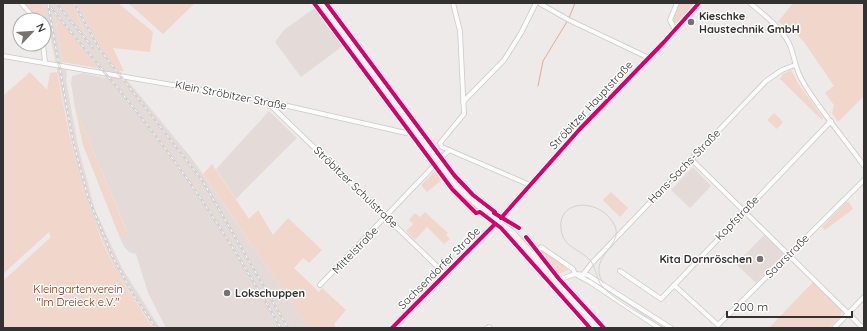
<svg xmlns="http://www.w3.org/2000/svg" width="867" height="331" viewBox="0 0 867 331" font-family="Quicksand,sans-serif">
  <rect width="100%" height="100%" fill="#edeae9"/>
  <!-- built -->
  <g fill="#e4dbd8">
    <polygon points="42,3 61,3 87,37 72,3 76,3 100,47 193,160 309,328 166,328 148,293 136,254 129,252 125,248 120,238 127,231 75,108 71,83 72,76 83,73 106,78 55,16 63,69 66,70 67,76 66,80 78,146 95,210 122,268 160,328 154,328 117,273 91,215 76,164 49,30 44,31 44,20 40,20 39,16 46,16 46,8"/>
    <polygon points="316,7 344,45 301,77 275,42 284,30"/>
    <polygon points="269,111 297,138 236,199 216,169"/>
    <polygon points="693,167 711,186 690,208 671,190"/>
    <polygon points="764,235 784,254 756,283 736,264"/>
  </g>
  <!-- green -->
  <g fill="#f1d6cc">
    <polygon points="25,3 42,3 46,8 46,16 36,16"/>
    <polygon points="61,3 72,3 87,38"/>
    <polygon points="76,3 118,3 153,32 150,52 113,48 124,71 119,71 100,47"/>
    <polygon points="128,3 195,3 163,34"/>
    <polygon points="679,3 694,3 677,23 674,23 673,18"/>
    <polygon points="793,3 864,3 864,96 838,122 832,113 834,105 825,93 834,86 804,42 795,32 778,22"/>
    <polygon points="55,15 96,66 98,68 62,62"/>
    <polygon points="791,70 798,83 823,118 822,120 780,79 783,74"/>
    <path d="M30,72L47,90L50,73L57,72C70,141 83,209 117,272C127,291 141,309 153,328H3V281L51,237L49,232L3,274V96Z"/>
    <polygon points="75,108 127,232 120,238 83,145"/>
    <polygon points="774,113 783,122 777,129 767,120"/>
    <polygon points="212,164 249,219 258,210 273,235 288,218 322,250 309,263 303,258 294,268 319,292 322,288 346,310 334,324 336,328 309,328 203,174"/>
    <polygon points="435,171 442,180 427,192 421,185"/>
    <polygon points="611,192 628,208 620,217 603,200"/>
    <polygon points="846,202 849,202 853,209 825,230 822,227"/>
    <polygon points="425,212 448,233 446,235 450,239 444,244 427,227 415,240 406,231 413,224 409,220 415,213 420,217"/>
    <polygon points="543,251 554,258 554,260 563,264 563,266 569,270 557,274 538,252"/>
    <polygon points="813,282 843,310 840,317 829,328 769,328"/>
  </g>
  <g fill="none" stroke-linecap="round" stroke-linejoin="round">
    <!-- stream -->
    <g stroke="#e2aa96" stroke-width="1">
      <polyline points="569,18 575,3"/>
      <polyline points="538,86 543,61 568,20"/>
    </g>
    <!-- minor casing -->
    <g stroke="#cbc8c8" stroke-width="5.5">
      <g id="minor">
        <polyline points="21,3 36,20"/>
        <polyline points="453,3 460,31 464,114 440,143 442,147 530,185"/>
        <polyline points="539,3 569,20 649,58"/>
        <path d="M750,3C765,16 784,29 791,48C795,60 796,71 803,82C821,112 844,138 864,166"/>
        <polyline points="324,7 330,3"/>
        <polyline points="675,30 670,20 677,3"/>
        <polyline points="43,44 45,62"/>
        <polyline points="3,56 266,101 406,133 414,129"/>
        <polyline points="266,101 445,274"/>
        <polyline points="463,102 504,60 521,33 536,3"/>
        <polyline points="691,159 863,328"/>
        <polyline points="498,221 579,130 664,42 699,3"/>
        <polyline points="533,255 541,247 573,269 575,274 590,282 659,328"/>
        <polyline points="620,271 661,299 831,121"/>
        <polyline points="581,277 592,263 766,81 782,70 795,65"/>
        <polyline points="555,281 575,274 588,275 671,328"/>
        <polyline points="320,285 449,150"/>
        <polyline points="674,285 718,325 864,180"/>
        <polyline points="487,328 489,327 490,328"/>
        <polyline points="834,328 864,297"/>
      </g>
    </g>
    <!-- tertiary casing -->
    <g stroke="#cbc8c8" stroke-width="6">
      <polyline id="tertiary" points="392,328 498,221"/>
    </g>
    <!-- secondary casing -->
    <g stroke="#cbc8c8" stroke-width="7">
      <polyline id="secondary" points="321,3 458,188 482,209 514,234 597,328"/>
    </g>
    <!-- minor -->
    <use href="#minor" stroke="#fcfcfc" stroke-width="4"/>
    <!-- tertiary -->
    <use href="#tertiary" stroke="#fcfcfc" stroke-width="5"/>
    <!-- secondary -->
    <use href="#secondary" stroke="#f6f1ef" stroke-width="5.5"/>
    <!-- tram -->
    <path stroke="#d2d1d1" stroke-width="1" d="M603,283C585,255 630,245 612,221C595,196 553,201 562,234C565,246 579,250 588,258C597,266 595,279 603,287C614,300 648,318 664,328"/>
    <!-- rail casing -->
    <g stroke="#d2d1d1" stroke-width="2.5">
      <g id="rail">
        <path d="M47,3C92,58 139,111 180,169C217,220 249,274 281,328"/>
        <polyline points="56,3 93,48"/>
        <polyline points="74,3 100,50 202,180 288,328"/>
        <polyline points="48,5 73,141 88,197 113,258 133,294 156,328"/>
      </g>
    </g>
    <!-- rail -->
    <use href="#rail" stroke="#fff" stroke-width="1" stroke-dasharray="3" stroke-linecap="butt"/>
    <!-- cycleway casing -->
    <g stroke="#fff" stroke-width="6">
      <g id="cycleway">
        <polyline points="314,3 452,189 476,213 480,212 501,228 590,328"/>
        <polyline points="326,3 454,175 473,195 495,212 494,213 519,228"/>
        <polyline points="501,218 579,130 664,42 699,3"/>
        <polyline points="526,237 559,279 604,328"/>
        <polyline points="392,328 495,224"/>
      </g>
    </g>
    <!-- cycleway -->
    <use href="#cycleway" stroke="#d6006c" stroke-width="4"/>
  </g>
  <!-- markers -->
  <g fill="#757271" stroke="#fff" stroke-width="1.5">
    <circle cx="691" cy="22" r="4"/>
    <circle cx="760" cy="259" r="4"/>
    <circle cx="227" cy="293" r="4"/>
  </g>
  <g text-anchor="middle" stroke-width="3" stroke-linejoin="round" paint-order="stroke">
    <!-- poi labels -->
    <g font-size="11" font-weight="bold" fill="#343231" stroke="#fff" text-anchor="start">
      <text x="699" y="20">Kieschke<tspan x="699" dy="13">Haustechnik GmbH</tspan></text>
      <text x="752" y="263" text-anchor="end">Kita Dornröschen</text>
      <text x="235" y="297">Lokschuppen</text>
    </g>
    <!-- street labels -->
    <g font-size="11" fill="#343231" stroke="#fff">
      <text transform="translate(231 95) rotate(11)" y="4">Klein Ströbitzer Straße</text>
      <text transform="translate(591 105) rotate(-47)" y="4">Ströbitzer Hauptstraße</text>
      <text transform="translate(684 166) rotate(-46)" y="4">Hans-Sachs-Straße</text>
      <text transform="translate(356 187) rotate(44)" y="4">Ströbitzer Schulstraße</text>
      <text transform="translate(737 218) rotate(-46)" y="4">Kopfstraße</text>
      <text transform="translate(355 250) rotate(-46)" y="4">Mittelstraße</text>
      <text transform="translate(787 256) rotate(-45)" y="4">Saarstraße</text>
      <text transform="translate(439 268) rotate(-45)" y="4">Sachsendorfer Straße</text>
    </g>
    <!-- park labels -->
    <g font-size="11" fill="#8b2c00" stroke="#fff">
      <text x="78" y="293">Kleingartenverein<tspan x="78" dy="13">"Im Dreieck e.V."</tspan></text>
    </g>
  </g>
  <!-- border -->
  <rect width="867" height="331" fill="none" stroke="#343231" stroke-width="8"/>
  <!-- north arrow -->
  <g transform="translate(32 32) rotate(65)"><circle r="19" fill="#ffffff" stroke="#aeadad"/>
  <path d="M0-3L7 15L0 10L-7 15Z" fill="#757271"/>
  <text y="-6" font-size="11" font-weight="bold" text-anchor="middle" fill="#343231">N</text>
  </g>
  <!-- scale -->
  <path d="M727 311v6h125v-6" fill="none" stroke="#343231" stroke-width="2"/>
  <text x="733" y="311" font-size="12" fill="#343231" stroke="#ffffff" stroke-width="3" paint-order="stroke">200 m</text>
</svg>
